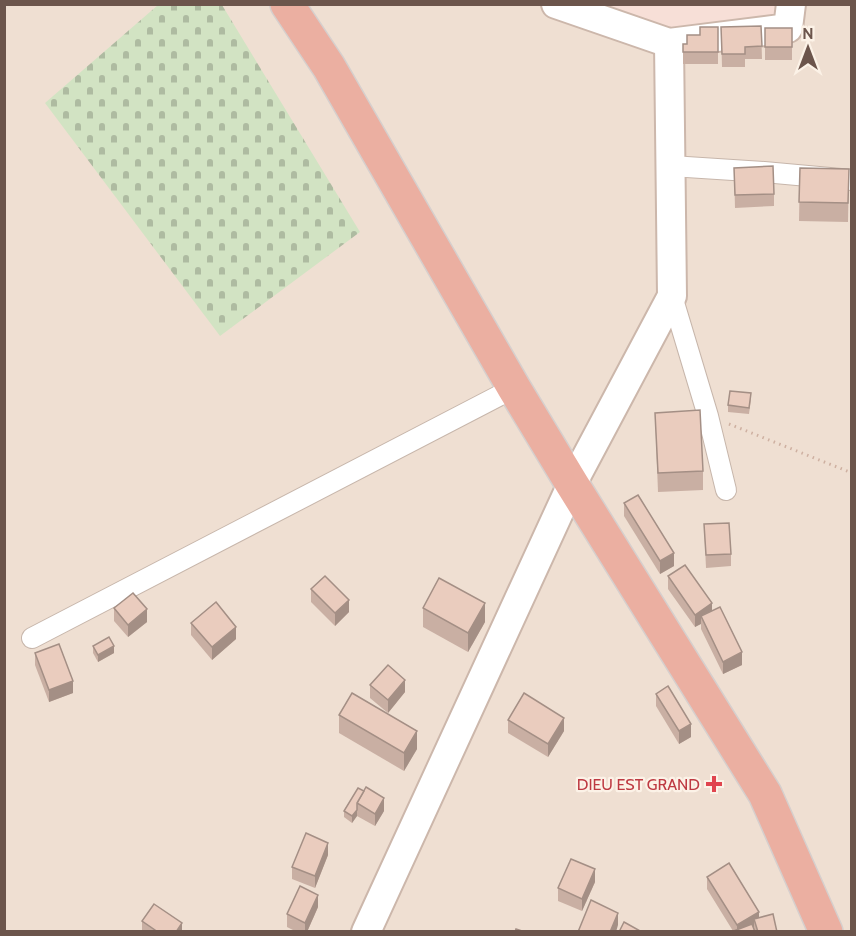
<svg xmlns="http://www.w3.org/2000/svg" width="856" height="936" viewBox="0 0 856 936" font-family="Cabin,sans-serif">
  <defs>
    <pattern id="cemetery-stones" width="16" height="16" patternUnits="userSpaceOnUse" patternTransform="scale(1.5)"><rect width="16" height="16" fill="#d2e3c3"/><path d="M2 7V4a2 2 0 0 1 4 0v3zM10 15v-3a2 2 0 0 1 4 0v3z" fill="#aebba1"/></pattern>
  </defs>
  <rect width="100%" height="100%" fill="#f8eee2"/>
  <!-- residential -->
  <rect fill="#efdfd2" x="5" y="5" width="846" height="926"/>
  <!-- commercial -->
  <polygon fill="#f7dfd7" points="574,5 783,5 782,21 668,36"/>
  <!-- cemetery -->
  <polygon fill="url(#cemetery-stones)" points="158,5 222,5 360,232 220,336 45,103"/>
  <g fill="none" stroke-linecap="round" stroke-linejoin="round">
    <!-- street casing -->
    <g stroke="#c7b6ab" stroke-width="22">
      <g id="street">
        <polyline points="671,166 764,172 852,180"/>
        <polyline points="672,296 708,416 726,490"/>
        <polyline points="32,638 514,388"/>
      </g>
    </g>
    <!-- secondary casing -->
    <g stroke="#ccb7ab" stroke-width="32">
      <g id="secondary">
        <polyline points="556,4 669,43 788,28 791,4"/>
        <polyline points="366,932 572,484 672,296 669,43"/>
      </g>
    </g>
    <!-- highway casing -->
    <g stroke="#d6cfcd" stroke-width="36">
      <polyline id="highway" points="287,4 329,67 514,388 572,484 765,794 826,932"/>
    </g>
    <!-- path -->
    <polyline stroke="#ceb0a1" stroke-width="3" stroke-dasharray="1.5 4.5" stroke-linecap="butt" points="729,424 852,473"/>
    <!-- street -->
    <use href="#street" stroke="#fff" stroke-width="20"/>
    <!-- secondary -->
    <use href="#secondary" stroke="#fff" stroke-width="28"/>
    <!-- highway -->
    <use href="#highway" stroke="#ebafa1" stroke-width="33"/>
  </g>
  <!-- wall -->
  <g fill="#c9afa3">
    <polygon points="761,26 762,59 745,59 745,67 722,67 721,27"/>
    <polygon points="718,27 718,64 683,64 683,44 687,44 700,35"/>
    <rect x="765" y="28" width="27" height="32"/>
    <polygon points="734,168 774,194 774,206 735,208"/>
    <polygon points="800,168 849,169 848,222 799,221"/>
    <polygon points="751,399 749,414 728,412 728,405"/>
    <polygon points="655,413 703,471 703,490 658,492"/>
    <polygon points="624,503 674,566 660,574 624,516"/>
    <polygon points="704,524 731,554 731,566 706,568"/>
    <polygon points="668,576 712,611 742,665 723,674 701,629 701,623 695,627 668,589"/>
    <polygon points="311,589 349,612 335,626 311,602"/>
    <polygon points="114,608 147,622 128,637 114,621"/>
    <polygon points="423,608 485,622 468,652 423,627"/>
    <polygon points="191,623 236,639 212,660 191,635"/>
    <polygon points="93,646 114,653 98,662 93,653"/>
    <polygon points="35,653 73,693 49,702 35,665"/>
    <polygon points="370,685 405,692 388,713 370,698"/>
    <polygon points="656,694 691,737 679,744 656,706"/>
    <polygon points="339,715 417,749 404,771 339,733"/>
    <polygon points="508,720 564,731 548,757 508,733"/>
    <polygon points="358,788 384,811 375,826 357,816 352,823 344,817 344,811"/>
    <polygon points="328,855 315,888 292,879 292,867"/>
    <polygon points="707,877 759,918 777,932 731,932 733,931 707,889"/>
    <polygon points="595,882 582,911 558,901 558,888"/>
    <polygon points="318,907 307,932 297,932 287,927 287,914"/>
    <polygon points="142,921 182,932 142,932"/>
  </g>
  <!-- shaded-wall -->
  <g fill="#a48f85">
    <polygon points="674,553 674,566 660,574 660,561"/>
    <polygon points="349,600 349,612 335,626 335,613"/>
    <polygon points="485,603 485,622 468,652 468,633"/>
    <polygon points="712,603 712,616 701,616 701,624 695,627 695,615"/>
    <polygon points="147,609 147,622 128,637 128,625"/>
    <polygon points="236,627 236,639 212,660 212,647"/>
    <polygon points="114,646 114,653 98,662 98,655"/>
    <polygon points="742,652 742,665 723,674 723,662"/>
    <polygon points="405,680 405,692 388,713 388,700"/>
    <polygon points="73,681 73,693 49,702 49,690"/>
    <polygon points="564,718 564,731 548,757 548,744"/>
    <polygon points="691,724 691,737 679,744 679,731"/>
    <polygon points="417,731 417,749 404,771 404,753"/>
    <polygon points="384,798 384,811 375,826 375,814"/>
    <polygon points="357,810 357,816 352,823 352,816"/>
    <polygon points="328,843 328,855 315,888 315,876"/>
    <polygon points="595,869 595,882 582,911 582,899"/>
    <polygon points="318,895 318,907 307,932 305,932 305,923"/>
    <polygon points="759,912 759,925 754,919 754,927 747,932 737,932 737,925"/>
    <polygon points="618,913 618,925 616,932 610,932"/>
    <polygon points="182,923 182,932 176,932"/>
  </g>
  <!-- building -->
  <g fill="#eaccbe" stroke="#a48f85" stroke-width="1.5">
    <polygon points="761,26 762,46 745,47 745,54 722,54 721,27"/>
    <polygon points="700,27 718,27 718,52 683,52 683,44 687,44 687,35 700,35"/>
    <rect x="765" y="28" width="27" height="19"/>
    <polygon points="773,166 774,194 735,195 734,168"/>
    <polygon points="800,168 849,169 848,203 799,202"/>
    <polygon points="730,391 751,393 749,408 728,405"/>
    <polygon points="700,410 703,471 658,473 655,413"/>
    <polygon points="638,495 674,553 660,561 624,503"/>
    <polygon points="729,523 731,554 706,555 704,524"/>
    <polygon points="685,565 712,603 695,615 668,576"/>
    <polygon points="325,576 349,600 335,613 311,589"/>
    <polygon points="439,578 485,603 468,633 423,608"/>
    <polygon points="133,593 147,609 128,625 114,608"/>
    <polygon points="216,602 236,627 212,647 191,623"/>
    <polygon points="720,607 742,652 723,662 701,616"/>
    <polygon points="109,637 114,646 98,655 93,646"/>
    <polygon points="59,644 73,681 49,690 35,653"/>
    <polygon points="388,665 405,680 388,700 370,685"/>
    <polygon points="668,686 691,724 679,731 656,694"/>
    <polygon points="352,693 417,731 404,753 339,715"/>
    <polygon points="524,693 564,718 548,744 508,720"/>
    <polygon points="366,787 384,798 375,814 357,803"/>
    <polygon points="358,788 364,791 357,803 357,810 352,816 344,811"/>
    <polygon points="306,833 328,843 315,876 292,867"/>
    <polygon points="571,859 595,869 582,899 558,888"/>
    <polygon points="729,863 759,912 737,925 707,877"/>
    <polygon points="300,886 318,895 305,923 287,914"/>
    <polygon points="591,900 618,913 610,932 578,932"/>
    <polygon points="154,904 182,923 176,932 158,932 142,921"/>
    <polygon points="773,914 777,932 758,932 754,919"/>
    <polygon points="624,922 642,932 619,932"/>
    <polygon points="752,924 755,932 731,932"/>
    <polygon points="516,929 525,932 515,932"/>
  </g>
  <!-- markers -->
  <path fill="#e0444e" stroke="#fcf2e7" stroke-width="2" d="M711 775h6v6h6v6h-6v6h-6v-6h-6v-6h6z"/>
  <g text-anchor="middle" stroke-width="4.5" stroke-linejoin="round" paint-order="stroke">
    <!-- health labels -->
    <g font-size="16" fill="#be3a42" stroke="#fcf2e7" text-anchor="end">
      <text x="700" y="790">DIEU EST GRAND</text>
    </g>
  </g>
  <!-- border -->
  <rect width="856" height="936" fill="none" stroke="#6c554c" stroke-width="12"/>
  <!-- north arrow -->
  <g transform="translate(808 48)" stroke="#fcf2e7" stroke-width="4.5" paint-order="stroke">
  <path d="M0-4.5L10 22L0 15L-10 22Z" fill="#6c554c"/>
  <text y="-9" font-size="16" font-weight="bold" text-anchor="middle" fill="#6c554c">N</text>
  </g>
</svg>
